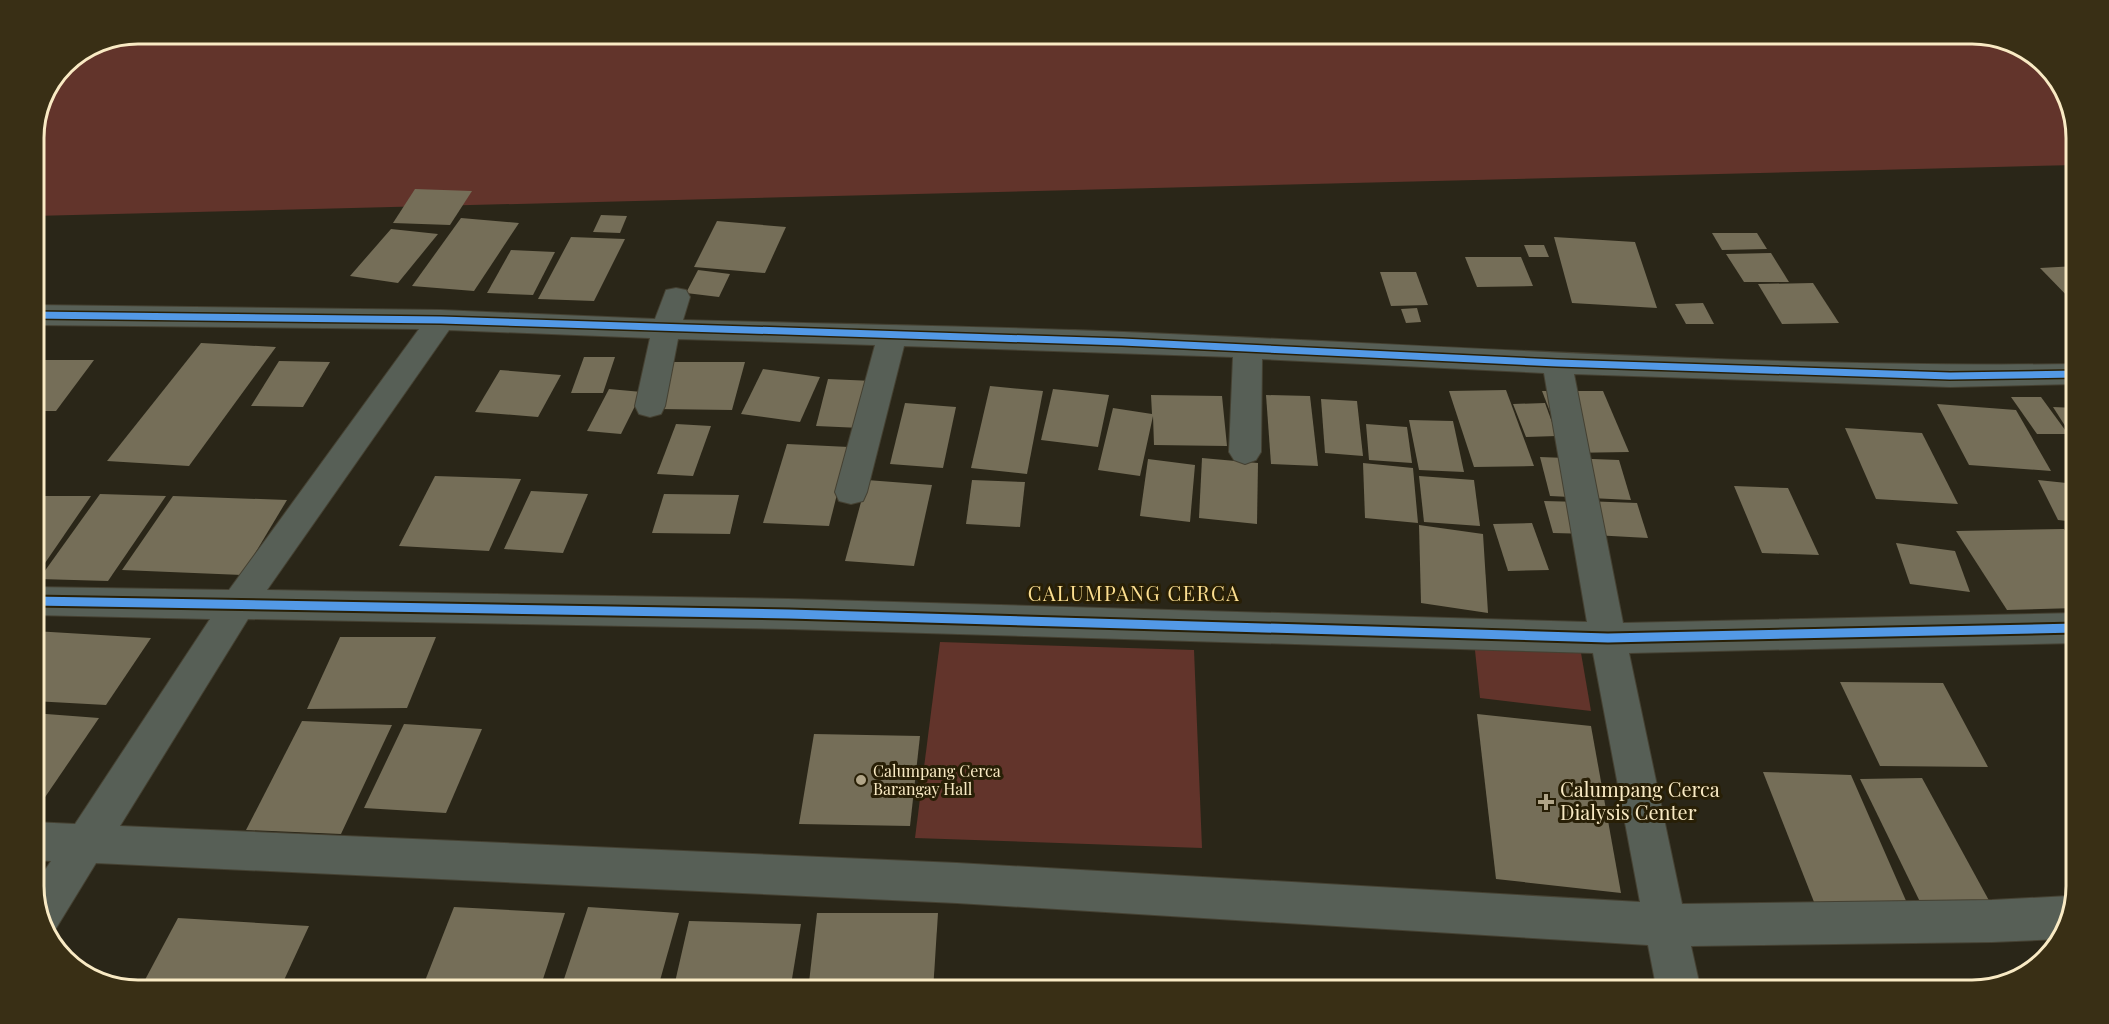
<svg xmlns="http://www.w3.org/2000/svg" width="2109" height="1024" viewBox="0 0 2109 1024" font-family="'Playfair Display',serif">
  <rect width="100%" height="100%" fill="#2a2618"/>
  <!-- green -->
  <g fill="#62342b">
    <polygon points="137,33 1972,33 2018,44 2059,80 2076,131 2076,165 33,216 33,131 64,63 98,41"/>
    <polygon points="1474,641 1581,653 1591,711 1480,698"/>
    <polygon points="940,642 1194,650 1202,848 915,838"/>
  </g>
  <!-- building -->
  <g fill="#756e58">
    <polygon points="415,189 472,191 450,225 393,223"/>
    <polygon points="601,215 627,216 620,233 593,232"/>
    <polygon points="461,218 519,223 474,291 412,286"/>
    <polygon points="717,221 786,227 765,273 694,267"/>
    <polygon points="391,229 438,234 398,283 350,276"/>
    <polygon points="1712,233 1757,233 1767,249 1722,250"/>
    <polygon points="571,237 625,239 594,301 538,299"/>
    <polygon points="1554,237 1635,242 1657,308 1572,303"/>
    <polygon points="1524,245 1544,245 1549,257 1529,257"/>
    <polygon points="511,250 555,252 533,295 487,293"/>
    <polygon points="1771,253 1789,282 1744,282 1726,254"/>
    <polygon points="1465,257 1521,257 1533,286 1477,287"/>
    <polygon points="2076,266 2076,305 2040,268"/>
    <polygon points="698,270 730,274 719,297 686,293"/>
    <polygon points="1380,272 1416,272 1428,305 1391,306"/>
    <polygon points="1813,283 1839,323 1782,324 1758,284"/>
    <polygon points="1703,303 1714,324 1686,324 1675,304"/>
    <polygon points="1417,308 1421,322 1406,323 1401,309"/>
    <polygon points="201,343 276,347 189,466 107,461"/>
    <polygon points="584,357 615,357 603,393 571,393"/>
    <polygon points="36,360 94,360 56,411 33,411 33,363"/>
    <polygon points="279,361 330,362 303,407 251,406"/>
    <polygon points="674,362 745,362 732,410 658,409"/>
    <polygon points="763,369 820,377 800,422 741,414"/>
    <polygon points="500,370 561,375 538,417 475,412"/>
    <polygon points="828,379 873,381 861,428 816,426"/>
    <polygon points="990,386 1043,391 1027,474 971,468"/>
    <polygon points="609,389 642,392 621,434 587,431"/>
    <polygon points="1053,389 1109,395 1098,447 1041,440"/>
    <polygon points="1506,390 1534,466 1474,467 1449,391"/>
    <polygon points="1542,391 1603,391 1629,452 1566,453"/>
    <polygon points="1151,395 1222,396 1227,446 1154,445 1153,416 1140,476 1098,470 1113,408 1152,414"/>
    <polygon points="1266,395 1310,396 1318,466 1271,464"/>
    <polygon points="2011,397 2041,397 2068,434 2037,434"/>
    <polygon points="1321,399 1357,401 1363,456 1325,453"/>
    <polygon points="905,403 956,407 943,468 890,464"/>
    <polygon points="1545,403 1557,436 1526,437 1513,404"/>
    <polygon points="1937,404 2016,410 2051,471 1969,465"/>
    <polygon points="2053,407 2076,408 2076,443"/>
    <polygon points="1409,420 1453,421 1464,472 1419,470"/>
    <polygon points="676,424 711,426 693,476 657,474"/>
    <polygon points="1366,424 1407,427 1412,463 1369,460"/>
    <polygon points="1845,428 1922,433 1958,504 1876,499"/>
    <polygon points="787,444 849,447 829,526 763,523"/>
    <polygon points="1540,457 1619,460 1631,500 1550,496"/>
    <polygon points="1202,458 1258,463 1257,524 1199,518"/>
    <polygon points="1148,459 1195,465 1190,522 1140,516"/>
    <polygon points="1363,463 1413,468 1418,523 1365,518"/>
    <polygon points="435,476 521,479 489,551 399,546"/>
    <polygon points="1419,476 1474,480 1480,526 1424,522"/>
    <polygon points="867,480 932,485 914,566 845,561"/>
    <polygon points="972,480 1025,482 1020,527 966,524"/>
    <polygon points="2038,480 2076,484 2076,522 2058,520"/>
    <polygon points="1734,486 1788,488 1819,555 1762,553"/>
    <polygon points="531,491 588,494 563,553 504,549"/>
    <polygon points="100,494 166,496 108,581 39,579"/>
    <polygon points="664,494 739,495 730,534 652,533"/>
    <polygon points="33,496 91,496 45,563 33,563"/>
    <polygon points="173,496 287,500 242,575 122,570"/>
    <polygon points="1544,501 1581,502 1591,534 1553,533"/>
    <polygon points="1584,501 1637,503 1648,538 1593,535"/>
    <polygon points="1532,523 1549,570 1508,571 1493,524"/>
    <polygon points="1419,525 1483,534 1488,613 1421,603"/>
    <polygon points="2064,529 2076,545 2076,608 2007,610 1956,531"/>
    <polygon points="1896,543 1955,551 1970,592 1910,584"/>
    <polygon points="34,631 151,638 106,705 33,701"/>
    <polygon points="340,637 436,637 407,708 307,709"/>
    <polygon points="1840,682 1943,683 1988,767 1880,766"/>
    <polygon points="33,713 99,718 39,806 33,805"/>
    <polygon points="1477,714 1591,726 1621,893 1496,879"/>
    <polygon points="302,721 392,725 341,834 246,830"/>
    <polygon points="404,724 482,729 446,813 364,808"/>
    <polygon points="814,734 920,736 910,826 799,824"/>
    <polygon points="1763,772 1851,775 1907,903 1814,902"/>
    <polygon points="1922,778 1992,906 1923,908 1860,779"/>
    <polygon points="454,907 565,913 539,991 421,991"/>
    <polygon points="588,907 679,913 657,991 560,991"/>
    <polygon points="817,913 938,913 933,991 808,991"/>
    <polygon points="178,918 309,926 279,991 139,991"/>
    <polygon points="689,921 801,924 790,991 673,991"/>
  </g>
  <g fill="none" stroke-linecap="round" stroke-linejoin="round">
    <!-- minor casing -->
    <g stroke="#454132" stroke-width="2">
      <path id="minor" d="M676,288L686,290L690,297L683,320C830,324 977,326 1124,332C1441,345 1758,368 2076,364V384L1950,387L1574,374L1623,623L2076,613V643L1629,653L1682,904L1992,900L2069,896L2073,898L2065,933L2060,939L1992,942L1691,946L1701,991H1657L1648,945L957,903L96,863L55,930L47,933L33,888L51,861L33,860V822L75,824L210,619L33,615V587L229,590L419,329L33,325V305L441,310L655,319L666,290ZM449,330L650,338L635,406L639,414L650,417L661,414L665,406L678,339L875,345L835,492L839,501L851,504L863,501L867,492L904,346L1233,357L1229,452L1234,460L1245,464L1256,460L1261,452L1262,359L1544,373L1587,622L789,599L267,590ZM248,619L789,629L1593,653L1640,902L957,863L120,826Z"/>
    </g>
    <!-- minor -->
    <use href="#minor" fill="#575f56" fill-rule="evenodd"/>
    <!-- cycleway-far1 casing -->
    <g stroke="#281f06" stroke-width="10">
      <polyline id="cycleway-far1" points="33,315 441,320 1122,342 1557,363 1950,376 2076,374"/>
    </g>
    <!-- cycleway casing -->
    <g stroke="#281f06" stroke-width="13">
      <polyline id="cycleway" points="33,601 789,614 1608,638 2076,628"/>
    </g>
    <!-- cycleway-far1 -->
    <use href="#cycleway-far1" stroke="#5399e6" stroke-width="7"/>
    <!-- cycleway -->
    <use href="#cycleway" stroke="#5399e6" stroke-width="9"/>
  </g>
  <!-- markers -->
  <g fill="#b1a588" stroke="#281f06" stroke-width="2">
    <circle cx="861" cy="780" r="6"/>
    <path d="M1543 793h6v6h6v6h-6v6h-6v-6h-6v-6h6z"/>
  </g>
  <g text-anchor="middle" stroke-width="6" stroke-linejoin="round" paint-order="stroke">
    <!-- poi labels -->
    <g font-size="16" fill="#f9eac4" stroke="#281f06" text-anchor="start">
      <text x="873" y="777">Calumpang Cerca<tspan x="873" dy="18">Barangay Hall</tspan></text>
    </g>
    <!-- quarter labels -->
    <g font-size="20" letter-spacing="1.5" fill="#fee091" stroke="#281f06">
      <text x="1134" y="601">CALUMPANG CERCA</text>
    </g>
    <!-- near-poi labels -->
    <g font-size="20" fill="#f9eac4" stroke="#281f06" text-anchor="start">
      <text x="1560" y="797">Calumpang Cerca<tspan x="1560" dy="23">Dialysis Center</tspan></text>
    </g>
  </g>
  <!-- crop -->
  <path d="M0 0H2109V1024H0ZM138 44H1972A94 94 0 0 1 2066 138V886A94 94 0 0 1 1972 980H138A94 94 0 0 1 44 886V138A94 94 0 0 1 138 44Z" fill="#392f15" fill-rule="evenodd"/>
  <path fill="none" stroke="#f9eac4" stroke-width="3" d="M138 44H1972A94 94 0 0 1 2066 138V886A94 94 0 0 1 1972 980H138A94 94 0 0 1 44 886V138A94 94 0 0 1 138 44Z"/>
</svg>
